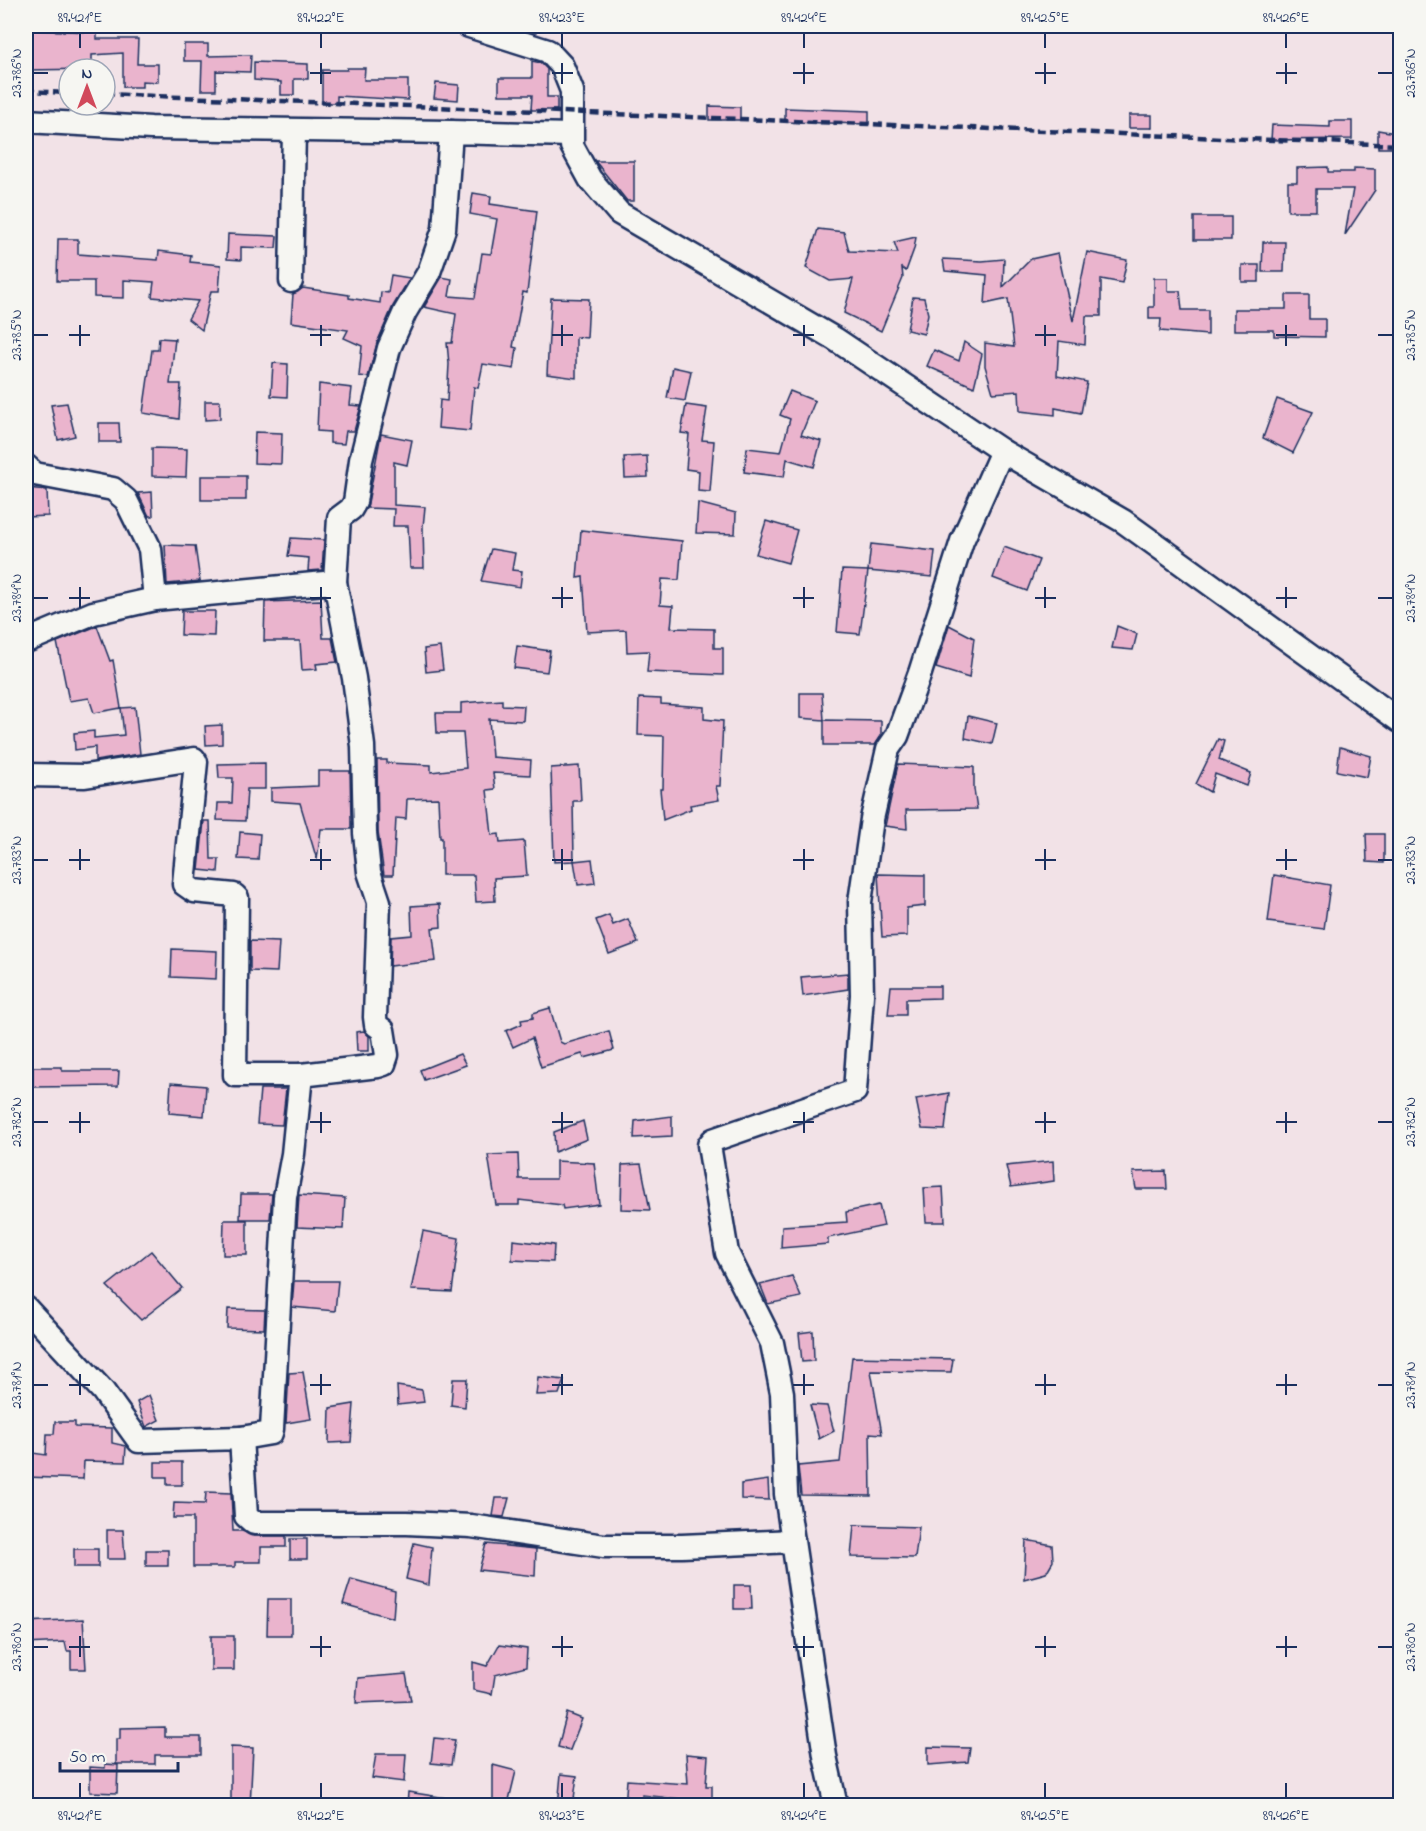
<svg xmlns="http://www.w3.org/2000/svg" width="1426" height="1831" viewBox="0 0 1426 1831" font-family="'Indie Flower',sans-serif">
  <rect width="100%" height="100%" fill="#f2e2e7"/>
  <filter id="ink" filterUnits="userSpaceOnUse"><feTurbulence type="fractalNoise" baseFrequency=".0167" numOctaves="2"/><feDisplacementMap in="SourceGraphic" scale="12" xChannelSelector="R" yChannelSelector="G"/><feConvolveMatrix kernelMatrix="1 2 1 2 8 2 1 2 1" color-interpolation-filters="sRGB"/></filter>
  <g filter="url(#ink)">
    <!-- building -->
    <g fill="#eab4cd" stroke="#1b2f5e" stroke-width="1.5">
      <polygon points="28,30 97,32 97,39 138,39 137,64 158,64 158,82 142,81 142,87 123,87 123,53 92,55 92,69 26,70"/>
      <polygon points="184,44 208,44 208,56 251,55 250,72 216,71 216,90 201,90 202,61 184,61"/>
      <polygon points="532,61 541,63 547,69 547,97 557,97 557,110 531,110 532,95 499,95 499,78 532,78"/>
      <polygon points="254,62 308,64 308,79 294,79 294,95 281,95 281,82 254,80"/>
      <polygon points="347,68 365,68 364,80 408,80 408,100 337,96 337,103 322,103 322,70 347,70"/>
      <polygon points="436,83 459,85 458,100 434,98"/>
      <polygon points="709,106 740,107 740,120 709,120"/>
      <polygon points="785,108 869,111 869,124 785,122"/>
      <rect x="1129" y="115" width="23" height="13"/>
      <polygon points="1330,121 1352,121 1352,139 1271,140 1272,125 1330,127"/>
      <polygon points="1378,130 1401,134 1401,148 1378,148"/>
      <polygon points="595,161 634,161 634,201 627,201"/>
      <polygon points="1328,167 1328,172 1354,172 1354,168 1375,169 1375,190 1345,235 1353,189 1316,189 1316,211 1288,211 1288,182 1297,182 1297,168"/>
      <polygon points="473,193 491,196 490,204 537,211 527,293 523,292 513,347 517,348 514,369 483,364 478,388 474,387 470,431 438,428 440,400 447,401 449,364 447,343 452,343 456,314 424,307 442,277 452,279 449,296 475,298 482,253 491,254 497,219 470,214"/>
      <rect x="1194" y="217" width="37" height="23"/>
      <polygon points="818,229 844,232 849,251 898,253 894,242 916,237 914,249 906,271 902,268 903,278 881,331 844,313 853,279 830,281 806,268"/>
      <polygon points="228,234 277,236 276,248 241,247 241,260 227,259"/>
      <polygon points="58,239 78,239 78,254 158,260 159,251 191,255 190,262 221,265 219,291 211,291 202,330 188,319 198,301 152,297 154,282 124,280 124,298 94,297 94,281 57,281"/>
      <polygon points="1263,242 1285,242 1284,272 1262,272"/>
      <polygon points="1087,252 1127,260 1122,283 1101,279 1101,316 1086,316 1085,345 1059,341 1057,376 1087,382 1081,413 1055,408 1055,415 1020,411 1019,391 993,393 985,366 985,343 1014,347 1008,299 985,304 987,275 945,271 943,259 982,261 1004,259 1003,287 1031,259 1058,253 1073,321"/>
      <rect x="1242" y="265" width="17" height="17"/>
      <polygon points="391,275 410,278 393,306 377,343 368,377 359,376 362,346 344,338 348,330 291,322 293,294 303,288 349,295 349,298 380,303 381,292 388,293"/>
      <polygon points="1154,278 1168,278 1168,291 1180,291 1182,310 1208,310 1208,335 1160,331 1161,319 1149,319 1149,307 1154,307"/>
      <polygon points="1286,295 1309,295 1309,319 1325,319 1325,337 1274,336 1274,330 1234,330 1234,309 1286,309"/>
      <polygon points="913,297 924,298 928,314 924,334 907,330"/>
      <polygon points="551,298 589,299 587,338 576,337 576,378 547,374"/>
      <polygon points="159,338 175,339 170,384 181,384 179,419 143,413 152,350 158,350"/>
      <polygon points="964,342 982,354 974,387 927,366 934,350 959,361"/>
      <polygon points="273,363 288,364 287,397 271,396"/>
      <polygon points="673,367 691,371 685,401 667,398"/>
      <polygon points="319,384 352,388 350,405 361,406 354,431 346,431 344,444 330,443 330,432 317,431"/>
      <polygon points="790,391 815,401 801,435 821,441 814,467 787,459 784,477 744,472 747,448 781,452 790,419 780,415"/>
      <polygon points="1277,399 1313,412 1293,453 1263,438"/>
      <polygon points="205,401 220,401 220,419 205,420"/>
      <polygon points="67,403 75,436 58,440 51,405"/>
      <polygon points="686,405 707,408 702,440 714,441 710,492 698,491 699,471 686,469 689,434 681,433"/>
      <polygon points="99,423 119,423 120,442 99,442"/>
      <polygon points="255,432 282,433 281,464 254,463"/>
      <polygon points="381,434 412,440 407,465 394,462 394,505 425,507 423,527 424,568 410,568 408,526 393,526 394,509 367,508"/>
      <polygon points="152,448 187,449 186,477 152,476"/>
      <polygon points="647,456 648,477 625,478 624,457"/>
      <rect x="201" y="476" width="45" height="24"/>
      <polygon points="26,488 47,490 48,516 26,517"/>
      <polygon points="152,492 153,516 149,516 138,493"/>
      <polygon points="698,503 736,513 735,534 696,533"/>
      <polygon points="766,521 797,530 788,563 756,554"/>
      <polygon points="581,530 682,541 679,580 662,579 660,605 673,606 671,628 714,629 714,648 723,648 723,675 647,672 649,651 627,652 626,630 587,632 583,577 577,578"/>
      <polygon points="291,538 324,540 322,570 308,571 309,558 288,556"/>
      <polygon points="871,544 935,551 932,577 868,571"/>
      <polygon points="165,545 195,546 200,581 167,584"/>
      <polygon points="1004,547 1039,560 1027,591 993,578"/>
      <polygon points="491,549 515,553 512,570 522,571 520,587 481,581"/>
      <polygon points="842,570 868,571 860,634 837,632"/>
      <polygon points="321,600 323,638 332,638 337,662 316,664 317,669 302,670 300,641 264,641 265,602"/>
      <polygon points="182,611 215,611 214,636 181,635"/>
      <polygon points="949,625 974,638 969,678 936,668"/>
      <polygon points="97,626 110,661 113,660 121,708 135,707 140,754 95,761 95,747 75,750 74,733 94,731 94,738 124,735 121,708 94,713 89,698 69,701 57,642"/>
      <polygon points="1117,626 1137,634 1133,650 1112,648"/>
      <polygon points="517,646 550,651 547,672 514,668"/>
      <polygon points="440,647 443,670 426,672 424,649"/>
      <polygon points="800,693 822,693 824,720 800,718"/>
      <polygon points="639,698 661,699 661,704 704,707 704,719 723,721 720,786 716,786 719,800 690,805 691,809 663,820 660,789 663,789 664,736 638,735"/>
      <polygon points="502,700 502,705 524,706 523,721 489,719 492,757 531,760 530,775 493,773 495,789 487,790 492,835 499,834 500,843 524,841 527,876 494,878 495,901 476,902 474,875 442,875 442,838 440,838 438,798 407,799 406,819 396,818 393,875 384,875 378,832 377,760 387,760 387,763 431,765 431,772 466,768 463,733 437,733 436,713 461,713 461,703"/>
      <polygon points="968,716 997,723 992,744 965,738"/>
      <polygon points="824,720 881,721 881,736 875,745 824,745"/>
      <polygon points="222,725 222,744 206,745 205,726"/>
      <polygon points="1218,739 1224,741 1219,760 1251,773 1247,786 1215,774 1210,792 1196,784"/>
      <polygon points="1340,747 1371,756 1367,777 1337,771"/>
      <polygon points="265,763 265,789 247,789 245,821 217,820 218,803 232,803 233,778 219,778 218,764"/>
      <polygon points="898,764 974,767 974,789 977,809 906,810 907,829 885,826"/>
      <polygon points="579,766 581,801 573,801 574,861 554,862 551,768"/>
      <polygon points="318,771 350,771 351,820 351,829 321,829 317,860 300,803 271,801 271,788 318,786"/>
      <polygon points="204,821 210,821 211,859 219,859 218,872 199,870"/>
      <polygon points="240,832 260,834 258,860 238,859"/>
      <polygon points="1366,834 1384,834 1384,863 1367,862"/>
      <polygon points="592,859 595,883 578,885 574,861"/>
      <polygon points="878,874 925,875 925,906 907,908 907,936 882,937"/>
      <polygon points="1274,875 1330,885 1324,929 1268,922"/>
      <polygon points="440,904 441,927 432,928 436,961 390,966 391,937 412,935 411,906"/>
      <polygon points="609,915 613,925 628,919 638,943 609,954 596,920"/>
      <polygon points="250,941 279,942 277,972 250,971"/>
      <polygon points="172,949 217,951 216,979 171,977"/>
      <polygon points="848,973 848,989 803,996 801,977"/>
      <polygon points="891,986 940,986 940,998 906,999 906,1015 888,1015"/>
      <polygon points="550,1008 560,1042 564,1044 609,1031 614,1050 584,1058 582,1054 541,1067 532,1038 513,1047 506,1031 522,1024 521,1020 533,1018 533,1013"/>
      <polygon points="364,1031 369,1036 369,1051 357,1051 356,1032"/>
      <polygon points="460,1054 466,1065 424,1080 420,1070"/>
      <polygon points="33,1067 62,1067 62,1071 119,1071 118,1086 33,1087"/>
      <polygon points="171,1083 206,1086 204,1116 169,1113"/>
      <polygon points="260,1089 286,1089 282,1125 257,1124"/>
      <polygon points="949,1093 945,1130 922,1129 916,1099"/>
      <polygon points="672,1116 672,1136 634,1138 635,1121"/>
      <polygon points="583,1121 587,1139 555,1152 554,1132"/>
      <polygon points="518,1154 519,1179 556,1179 556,1161 594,1163 599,1204 563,1209 562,1205 519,1200 519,1205 496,1205 488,1155"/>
      <polygon points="1053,1161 1054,1181 1011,1187 1006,1166"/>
      <polygon points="641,1164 650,1210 621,1209 622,1165"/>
      <polygon points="1166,1171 1167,1189 1136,1189 1133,1172"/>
      <polygon points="943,1187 945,1222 926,1222 924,1188"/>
      <polygon points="241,1194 272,1194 270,1219 240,1219"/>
      <polygon points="299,1195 345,1198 343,1229 297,1227"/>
      <polygon points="879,1205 884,1226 828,1238 828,1244 781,1248 782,1226 847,1222 846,1212"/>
      <polygon points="224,1220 247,1220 247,1255 223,1255"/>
      <polygon points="423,1231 459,1238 452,1292 411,1290"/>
      <polygon points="513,1240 554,1245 553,1262 512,1260"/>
      <polygon points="151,1251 182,1288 141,1320 107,1286"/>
      <polygon points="792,1276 801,1297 768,1304 760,1284"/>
      <polygon points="294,1281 338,1281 335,1311 292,1307"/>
      <polygon points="228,1309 265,1310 264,1329 227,1328"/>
      <polygon points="813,1331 814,1361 802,1362 799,1333"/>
      <polygon points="852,1357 953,1359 951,1372 871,1371 882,1434 870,1433 871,1496 801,1495 798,1466 840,1462"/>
      <polygon points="303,1372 311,1419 286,1423 289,1373"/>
      <polygon points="538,1377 564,1380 559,1394 536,1395"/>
      <polygon points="453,1379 467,1379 465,1407 451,1405"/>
      <polygon points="397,1386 422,1390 424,1402 398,1405"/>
      <polygon points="149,1395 159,1420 146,1427 137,1402"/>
      <polygon points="354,1404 351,1442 329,1443 330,1408"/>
      <polygon points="810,1405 827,1406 834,1431 819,1439"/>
      <polygon points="55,1422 75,1422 75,1427 112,1428 112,1443 126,1446 125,1462 84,1461 83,1479 26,1477 26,1452 46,1455 47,1434 54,1434"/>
      <polygon points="155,1462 182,1462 182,1485 167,1485 167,1477 155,1477"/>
      <polygon points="768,1480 769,1500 741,1499 741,1484"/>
      <polygon points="206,1492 231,1493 233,1531 242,1531 254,1536 286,1536 286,1547 261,1547 261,1562 235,1562 235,1567 193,1567 193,1518 173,1518 174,1503 205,1504"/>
      <polygon points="496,1498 509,1498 504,1517 493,1516"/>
      <polygon points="854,1525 919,1527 915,1558 851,1557"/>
      <polygon points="107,1530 123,1530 125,1559 107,1559"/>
      <rect x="290" y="1539" width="17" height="20"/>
      <polygon points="1026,1540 1052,1545 1053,1561 1046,1573 1024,1579"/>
      <polygon points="414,1543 432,1547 429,1585 406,1579"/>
      <polygon points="486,1544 536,1549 535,1576 479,1570"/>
      <rect x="74" y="1549" width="24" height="18"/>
      <rect x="146" y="1550" width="22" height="16"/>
      <polygon points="351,1579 395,1591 393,1618 343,1604"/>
      <polygon points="734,1585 751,1585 752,1609 734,1609"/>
      <polygon points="268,1599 291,1599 291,1635 267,1635"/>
      <polygon points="83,1619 86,1669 71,1669 71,1651 67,1651 65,1642 26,1644 26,1622"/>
      <rect x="211" y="1636" width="23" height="34"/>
      <polygon points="499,1645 527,1649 526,1667 495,1675 492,1694 473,1690 473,1662 487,1666"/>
      <polygon points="406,1674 411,1701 356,1703 358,1678"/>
      <polygon points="567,1713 582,1719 570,1750 558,1747"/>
      <polygon points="165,1727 165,1737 201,1737 201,1755 155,1755 155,1764 116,1764 116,1739 120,1739 120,1728"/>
      <polygon points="434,1738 455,1740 451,1765 431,1763"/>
      <polygon points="231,1747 253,1748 250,1806 231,1806"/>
      <polygon points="928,1747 970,1748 968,1762 928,1765"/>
      <polygon points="376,1754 406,1754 404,1782 372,1778"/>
      <polygon points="686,1754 708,1756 706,1786 712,1786 712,1806 692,1806 691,1800 642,1795 642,1806 625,1806 627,1780 688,1784"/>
      <polygon points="105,1764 118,1765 117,1793 90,1792 90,1767 105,1768"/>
      <polygon points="493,1765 516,1771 508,1804 493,1800"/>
      <polygon points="561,1774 577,1776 573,1806 558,1806"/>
      <polygon points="408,1792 446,1798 445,1806 407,1806"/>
    </g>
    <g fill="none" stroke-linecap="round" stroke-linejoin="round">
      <!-- minor casing -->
      <g stroke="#1b2f5e" stroke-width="27">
        <g id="minor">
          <polyline points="469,26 548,51 562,66 572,91 572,146 590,179 619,213 835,339 1002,451 1123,521 1400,721"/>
          <polyline points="26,121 151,128 451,132"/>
          <polyline points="291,281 294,131"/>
          <polyline points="26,466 35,474 113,489 126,500 150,549 155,599"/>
          <polyline points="26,641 93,613 155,599 335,582"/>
          <polyline points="26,775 85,776 194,759 196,762 184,884 194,891 234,895 237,898 235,1075 301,1075"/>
          <polyline points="26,1308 103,1391 139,1441 241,1438 246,1516 254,1523 407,1523 471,1526 604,1546 682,1546 793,1541"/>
          <polyline points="241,1438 271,1433 272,1429 285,1197 293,1154 301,1075 378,1066 384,1064 387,1055 383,1030 376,1025 375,1017 379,902 369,872 365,833 363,746 354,678 335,582 339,518 351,509 355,502 361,460 389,348 405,312 429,272 444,229 451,132 571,135"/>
          <polyline points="836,1806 825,1756 786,1494 782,1393 772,1343 727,1253 709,1145 713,1140 855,1091 862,995 860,902 872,819 888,749 897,736 920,673 962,541 1002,451"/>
        </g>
      </g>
      <!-- minor -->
      <use href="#minor" stroke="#f6f6f2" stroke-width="22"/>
      <!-- rail -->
      <g stroke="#1b2f5e" stroke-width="4.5" stroke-dasharray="9 4.5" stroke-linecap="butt">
        <polyline points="26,91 69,93"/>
        <polyline points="105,94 1400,145"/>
      </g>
    </g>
  </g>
  <!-- ticks -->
  <path fill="none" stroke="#1b2f5e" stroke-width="2" d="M80,33V48M321,33V48M562,33V48M804,33V48M1045,33V48M1286,33V48M321,63V84M562,63V84M804,63V84M1045,63V84M1286,63V84M33,73H48M310,73H331M552,73H573M793,73H814M1035,73H1056M1276,73H1297M1378,73H1393M80,325V346M321,325V346M562,325V346M804,325V346M1045,325V346M1286,325V346M33,335H48M69,335H90M310,335H331M552,335H573M793,335H814M1035,335H1056M1276,335H1297M1378,335H1393M80,587V608M321,587V608M562,587V608M804,587V608M1045,587V608M1286,587V608M33,598H48M69,598H90M310,598H331M552,598H573M793,598H814M1035,598H1056M1276,598H1297M1378,598H1393M80,849V870M321,849V870M562,849V870M804,849V870M1045,849V870M1286,849V870M33,860H48M69,860H90M310,860H331M552,860H573M793,860H814M1035,860H1056M1276,860H1297M1378,860H1393M80,1112V1133M321,1112V1133M562,1112V1133M804,1112V1133M1045,1112V1133M1286,1112V1133M33,1122H48M69,1122H90M310,1122H331M552,1122H573M793,1122H814M1035,1122H1056M1276,1122H1297M1378,1122H1393M80,1374V1395M321,1374V1395M562,1374V1395M804,1374V1395M1045,1374V1395M1286,1374V1395M33,1385H48M69,1385H90M310,1385H331M552,1385H573M793,1385H814M1035,1385H1056M1276,1385H1297M1378,1385H1393M80,1636V1657M321,1636V1657M562,1636V1657M804,1636V1657M1045,1636V1657M1286,1636V1657M33,1647H48M69,1647H90M310,1647H331M552,1647H573M793,1647H814M1035,1647H1056M1276,1647H1297M1378,1647H1393M80,1783V1798M321,1783V1798M562,1783V1798M804,1783V1798M1045,1783V1798M1286,1783V1798"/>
  <!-- margin -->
  <rect width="1426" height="1831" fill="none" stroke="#f6f6f2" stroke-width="66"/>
  <!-- north arrow -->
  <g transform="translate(87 87)"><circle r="28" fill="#f6f6f2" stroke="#9ea6b7" stroke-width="1.5"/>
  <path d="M0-4.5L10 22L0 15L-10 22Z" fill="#d1495b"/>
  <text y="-9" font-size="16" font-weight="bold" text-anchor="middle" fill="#1b2f5e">N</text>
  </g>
  <!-- scale -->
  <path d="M60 1762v9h118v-9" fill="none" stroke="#1b2f5e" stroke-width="3"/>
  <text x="69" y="1762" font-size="18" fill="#1b2f5e" stroke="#f6f6f2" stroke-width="4.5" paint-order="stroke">50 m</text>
  <rect x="33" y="33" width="1360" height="1765" fill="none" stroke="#1b2f5e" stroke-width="2"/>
  <g font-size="15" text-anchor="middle" fill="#1b2f5e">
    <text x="80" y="22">89.421°E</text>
    <text x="321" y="22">89.422°E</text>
    <text x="562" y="22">89.423°E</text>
    <text x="804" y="22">89.424°E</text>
    <text x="1045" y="22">89.425°E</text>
    <text x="1286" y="22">89.426°E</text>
    <text transform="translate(16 73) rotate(-90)" y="5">23.786°N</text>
    <text transform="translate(1410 73) rotate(-90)" y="5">23.786°N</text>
    <text transform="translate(16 335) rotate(-90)" y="5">23.785°N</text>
    <text transform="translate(1410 335) rotate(-90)" y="5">23.785°N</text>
    <text transform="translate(16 598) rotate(-90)" y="5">23.784°N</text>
    <text transform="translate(1410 598) rotate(-90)" y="5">23.784°N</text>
    <text transform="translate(16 860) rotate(-90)" y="5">23.783°N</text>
    <text transform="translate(1410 860) rotate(-90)" y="5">23.783°N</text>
    <text transform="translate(16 1122) rotate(-90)" y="5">23.782°N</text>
    <text transform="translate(1410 1122) rotate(-90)" y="5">23.782°N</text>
    <text transform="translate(16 1385) rotate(-90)" y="5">23.781°N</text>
    <text transform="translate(1410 1385) rotate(-90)" y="5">23.781°N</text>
    <text transform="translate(16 1647) rotate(-90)" y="5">23.780°N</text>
    <text transform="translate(1410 1647) rotate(-90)" y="5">23.780°N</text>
    <text x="80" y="1820">89.421°E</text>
    <text x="321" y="1820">89.422°E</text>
    <text x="562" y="1820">89.423°E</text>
    <text x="804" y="1820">89.424°E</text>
    <text x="1045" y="1820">89.425°E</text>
    <text x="1286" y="1820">89.426°E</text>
  </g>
</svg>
